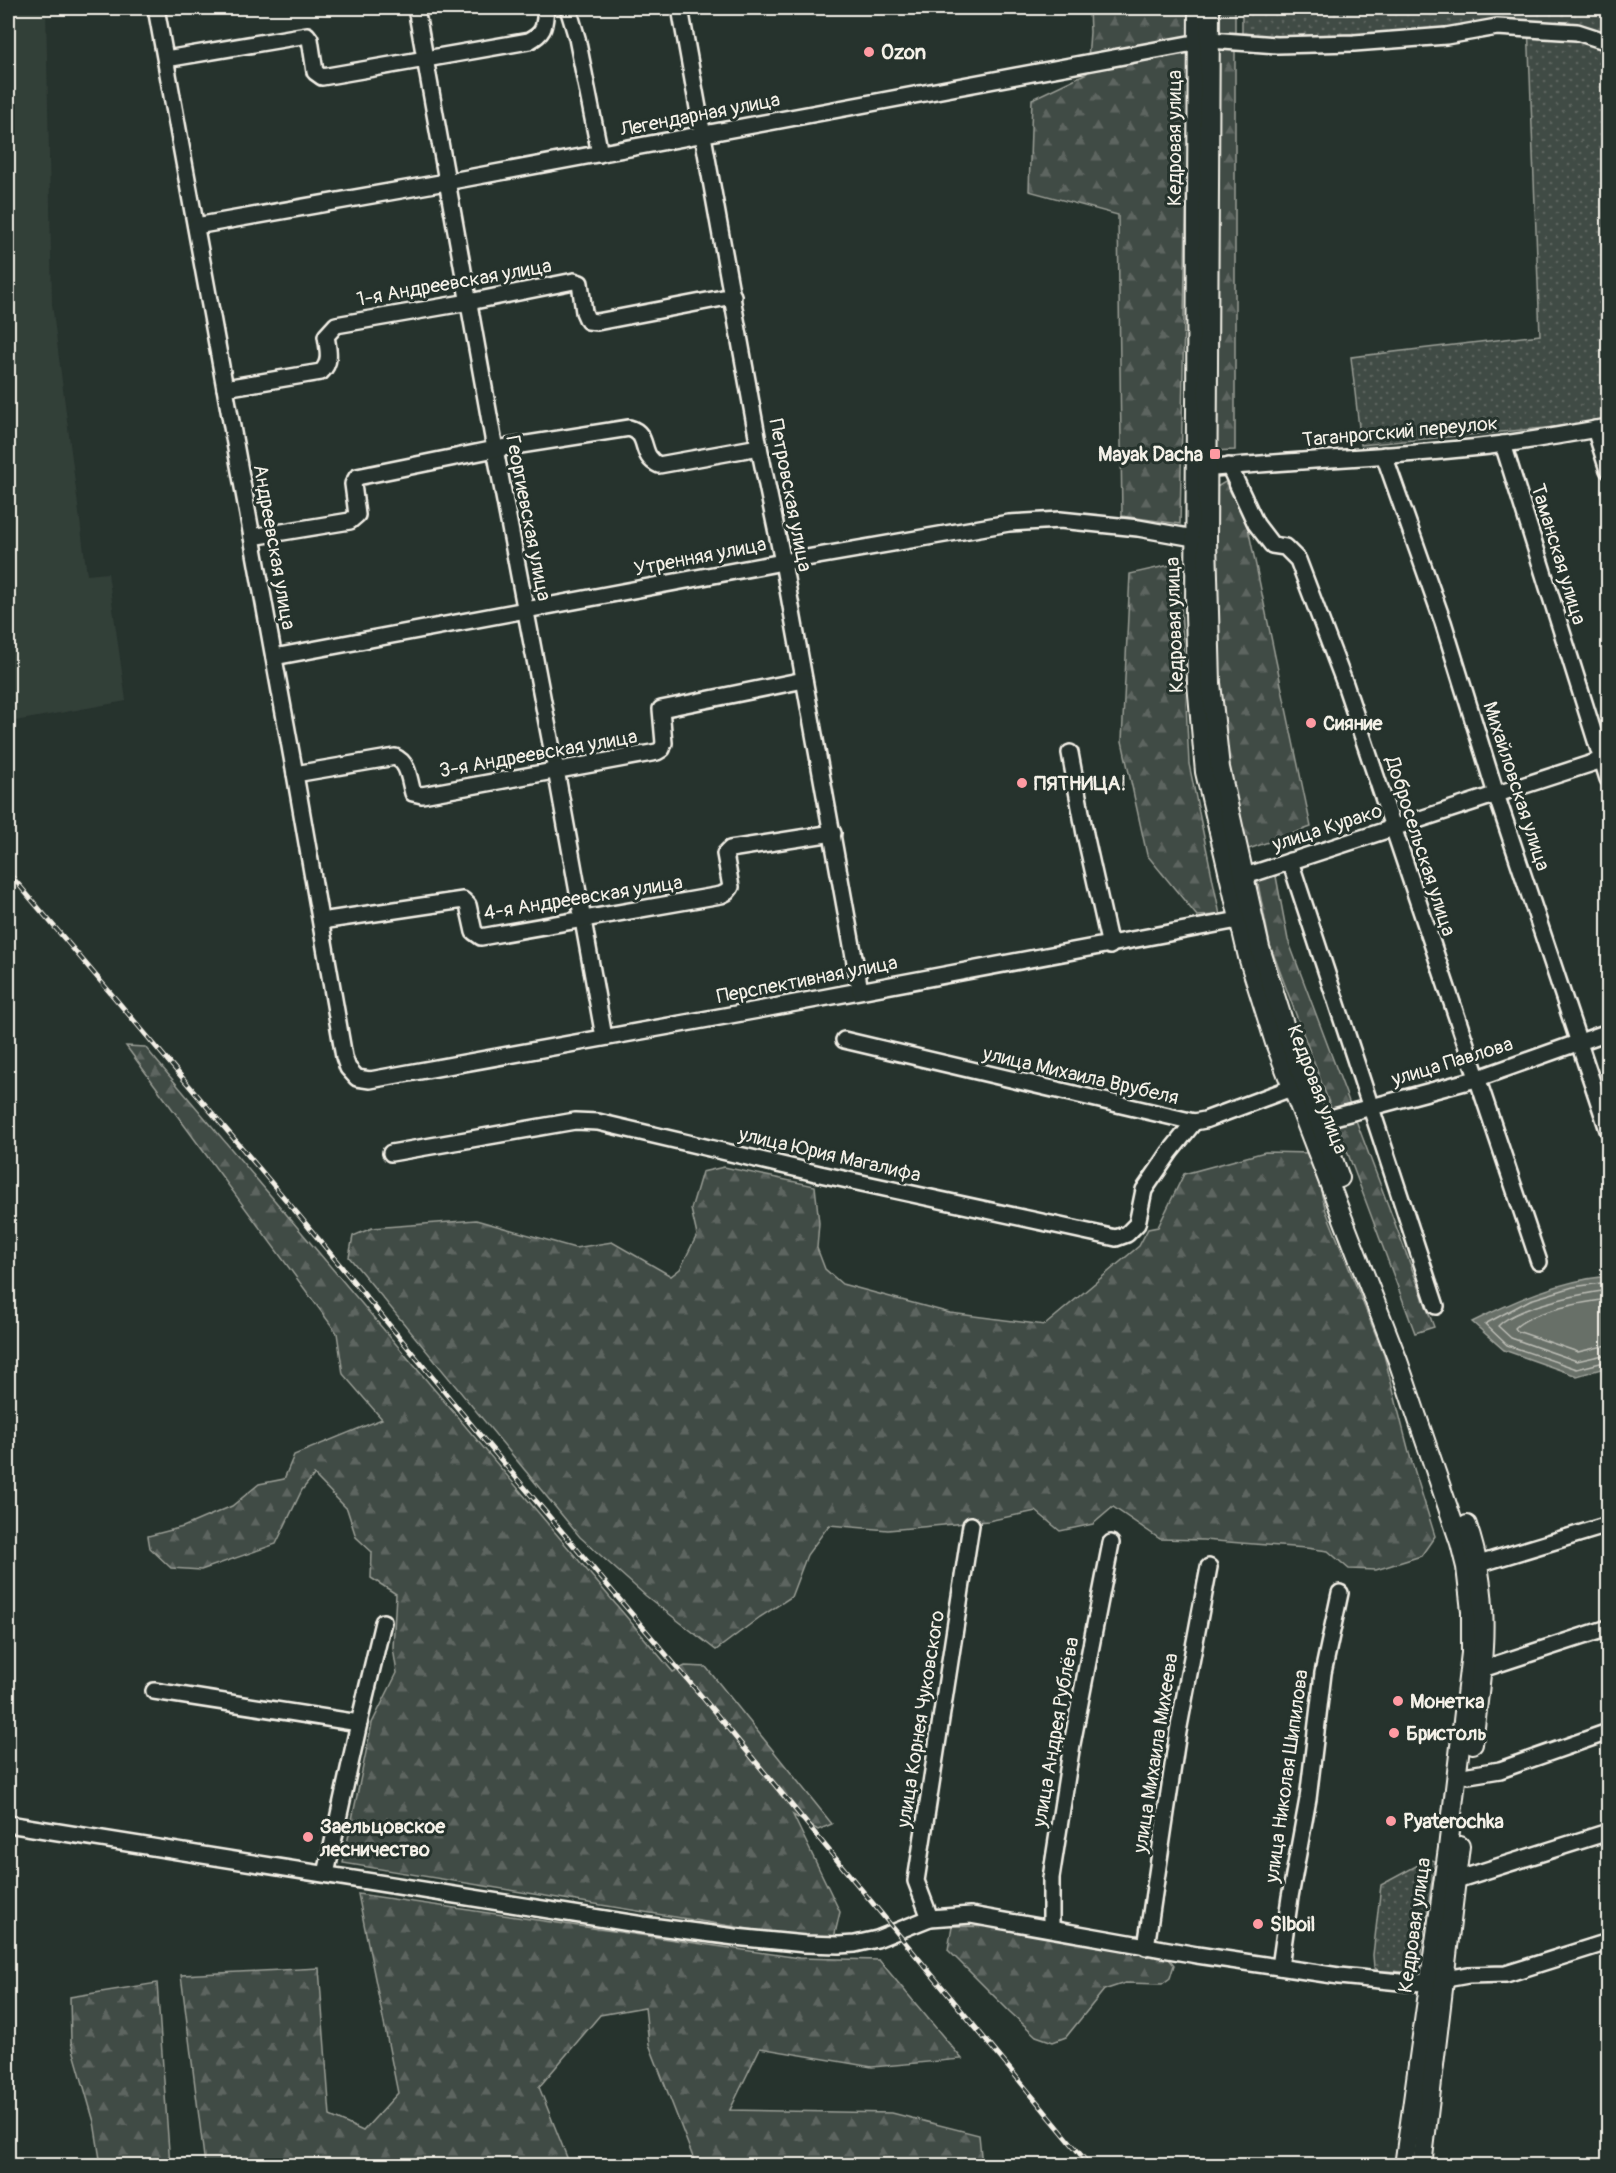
<svg xmlns="http://www.w3.org/2000/svg" width="1616" height="2173" viewBox="0 0 1616 2173" font-family="Pangolin,sans-serif">
  <defs>
    <pattern id="grass-dots" width="8" height="8" patternUnits="userSpaceOnUse" patternTransform="scale(1.5)"><rect width="8" height="8" fill="#414b45"/><path d="M2 2h.1M6 6h.1" fill="none" stroke="#5d6560" stroke-width="1.8" stroke-linecap="round"/></pattern>
    <pattern id="forest-firs" width="22" height="20" patternUnits="userSpaceOnUse" patternTransform="scale(1.5)"><rect width="22" height="20" fill="#414b45"/><path d="M5 1l3.5 6h-7zM16 11l3.5 6h-7z" fill="#5d6560"/></pattern>
  </defs>
  <rect width="100%" height="100%" fill="#26332d"/>
  <filter id="ink" filterUnits="userSpaceOnUse"><feTurbulence type="fractalNoise" baseFrequency=".0167" numOctaves="2"/><feDisplacementMap in="SourceGraphic" scale="12" xChannelSelector="R" yChannelSelector="G"/><feConvolveMatrix kernelMatrix="1 2 1 2 8 2 1 2 1" color-interpolation-filters="sRGB"/></filter>
  <g filter="url(#ink)">
    <!-- built -->
    <polygon fill="#333f39" points="8,8 46,8 52,304 87,575 108,573 126,701 15,721 8,677"/>
    <!-- grass -->
    <g fill="url(#grass-dots)" stroke="#9a9e96" stroke-width="1.5">
      <polygon points="1242,8 1608,8 1608,422 1361,445 1351,357 1540,335 1528,23 1496,19 1445,29 1287,38 1242,35"/>
      <polygon points="1429,1859 1435,1861 1419,1966 1411,1972 1379,1971 1374,1967 1373,1955 1381,1885"/>
    </g>
    <!-- forest -->
    <g fill="url(#forest-firs)" stroke="#9a9e96" stroke-width="1.5">
      <polygon points="1089,8 1190,8 1180,524 1122,516 1118,215 1029,191 1032,99 1087,73 1090,32"/>
      <polygon points="1213,8 1235,8 1235,450 1209,451"/>
      <polygon points="1225,482 1247,523 1311,827 1243,851 1223,745 1213,612 1217,487"/>
      <polygon points="1179,563 1189,764 1220,915 1197,916 1147,855 1122,741 1130,574"/>
      <polygon points="1275,871 1288,940 1434,1327 1415,1333 1270,945 1257,879"/>
      <polygon points="126,1046 145,1047 673,1672 685,1666 706,1667 832,1824 818,1830 793,1815 840,1912 834,1938 810,1937 749,1929 343,1863 372,1723 397,1673 393,1648 396,1594 371,1578 372,1552 356,1537 347,1509 314,1475 302,1490 276,1544 201,1570 171,1568 150,1548 148,1536 183,1527 232,1506 259,1484 284,1479 294,1455 382,1419 343,1374 337,1333"/>
      <polygon points="1265,1152 1311,1153 1326,1211 1384,1355 1410,1456 1435,1536 1421,1556 1376,1570 1349,1569 1328,1551 1306,1548 1203,1540 1160,1539 1113,1507 1093,1524 1060,1531 1036,1511 988,1521 888,1530 829,1525 807,1555 791,1597 760,1617 716,1650 646,1596 580,1537 349,1257 353,1236 372,1228 476,1220 575,1248 612,1242 671,1276 680,1269 697,1235 691,1209 702,1172 724,1167 815,1186 819,1223 817,1248 825,1269 842,1284 950,1313 1045,1325 1139,1246 1148,1229 1158,1227 1184,1174"/>
      <polygon points="358,1894 799,1958 879,1960 962,2059 872,2067 760,2048 730,2110 892,2113 979,2135 982,2165 696,2165 649,2044 645,2007 600,2015 539,2087 570,2165 205,2165 181,1975 319,1968 330,2116 363,2131 398,2093"/>
      <polygon points="952,1926 1003,1927 1165,1954 1174,1965 1170,1978 1162,1984 1125,1983 1104,1990 1066,2037 1053,2042 1036,2036 1010,2012 948,1950"/>
      <polygon points="157,1983 170,2165 101,2165 94,2122 71,2042 70,1997"/>
    </g>
    <!-- water -->
    <path fill="#676f68" stroke="#9fa39b" stroke-width="1.5" d="M1608,1276V1367L1577,1376L1504,1350L1472,1322C1516,1300 1559,1281 1608,1276Z"/>
    <g fill="none" stroke-linecap="round" stroke-linejoin="round">
      <!-- shore -->
      <g stroke="#bcbdb5" stroke-width="1.5">
        <polyline points="1608,1282 1573,1287 1530,1300 1485,1324 1507,1345 1577,1369 1608,1361"/>
        <path d="M1608,1290C1581,1294 1517,1306 1498,1326L1511,1338L1577,1361L1608,1354"/>
        <path d="M1608,1299C1585,1302 1531,1311 1515,1328L1517,1331L1578,1352L1608,1345"/>
      </g>
      <!-- minor casing -->
      <g stroke="#f4f1e8" stroke-width="20">
        <g id="minor">
          <polyline points="156,8 295,774 344,1057 348,1068 357,1078 370,1080 758,1010 1249,918"/>
          <polyline points="416,8 495,449 556,770 604,1037"/>
          <polyline points="568,8 577,38 600,154"/>
          <polyline points="680,8 759,447 783,562 860,990"/>
          <path d="M166,59L307,35L310,39L315,72L322,77L529,41C546,32 544,25 546,8"/>
          <polyline points="196,226 446,182 1210,40 1277,45 1354,43 1446,36 1497,27 1577,32 1608,42"/>
          <path d="M225,388L321,372C332,362 328,349 326,336L336,325L469,302L574,281L580,283L584,312L588,321L597,322L733,296"/>
          <polyline points="1595,429 1608,470"/>
          <polyline points="1503,444 1608,779"/>
          <polyline points="1384,455 1443,622 1496,794 1608,1130"/>
          <polyline points="1229,466 1256,524 1272,545 1285,547 1298,560 1345,684 1539,1262"/>
          <path d="M1197,470C1299,458 1402,458 1504,444C1539,439 1574,433 1608,427"/>
          <path d="M252,537L350,521L357,515L353,484L357,477L495,449L629,428C651,434 638,456 659,465L759,447"/>
          <polyline points="274,657 783,562 1009,523 1060,520 1138,528 1205,540"/>
          <polyline points="1070,753 1085,834 1110,946"/>
          <path d="M295,774L395,757C409,763 409,780 413,793L422,795L657,752L662,749L664,743L661,709L804,680"/>
          <polyline points="1290,861 1436,1306"/>
          <polyline points="1233,880 1608,758"/>
          <polyline points="321,921 463,900 468,905 474,932 481,937 721,895 727,892 731,887 725,854 730,849 833,833"/>
          <polyline points="844,1040 1194,1122 1205,1120 1302,1084"/>
          <polyline points="1308,1124 1476,1079 1608,1032"/>
          <polyline points="391,1153 575,1121 598,1122 820,1174 1116,1238 1127,1234 1137,1224 1144,1190 1170,1152 1194,1122"/>
          <polyline points="1479,1564 1608,1525"/>
          <polyline points="1482,1669 1608,1628"/>
          <polyline points="154,1691 359,1723"/>
          <polyline points="1469,1775 1500,1770 1608,1732"/>
          <polyline points="8,1824 643,1925 735,1937 805,1944 839,1945 855,1944 877,1939 930,1918 971,1915 1197,1955 1339,1976 1410,1983 1429,1982 1468,1975 1506,1974 1608,1942"/>
          <polyline points="326,1874 359,1723 383,1622"/>
          <polyline points="1456,1880 1608,1832"/>
          <polyline points="930,1918 916,1881 971,1525"/>
          <polyline points="1051,1928 1051,1878 1072,1744 1111,1543"/>
          <polyline points="1146,1947 1178,1732 1209,1567"/>
          <polyline points="1280,1967 1290,1897 1308,1799 1323,1673 1340,1593"/>
        </g>
      </g>
      <!-- major casing -->
      <g stroke="#f4f1e8" stroke-width="22">
        <g id="major">
          <polyline points="1198,8 1195,614 1197,683 1205,772 1248,957 1275,1043 1398,1361 1460,1543 1466,1567 1471,1611 1471,1653 1448,1848 1404,2166"/>
          <polyline points="1210,8 1207,541 1211,683 1220,768 1260,948 1289,1040 1340,1178"/>
          <path d="M1467,1525C1494,1604 1482,1664 1473,1744"/>
          <polyline points="1422,2166 1460,1846"/>
        </g>
      </g>
      <!-- minor -->
      <use href="#minor" stroke="#26332d" stroke-width="15"/>
      <!-- major -->
      <use href="#major" stroke="#26332d" stroke-width="18"/>
      <!-- rail casing -->
      <g stroke="#f4f1e8" stroke-width="5">
        <polyline id="rail" points="8,872 297,1213 480,1435 698,1692 1090,2166"/>
      </g>
      <!-- rail -->
      <use href="#rail" stroke="#26332d" stroke-width="3" stroke-dasharray="9" stroke-linecap="butt"/>
    </g>
  </g>
  <!-- markers -->
  <g fill="#ff9aa2" stroke="#26332d" stroke-width="2">
    <circle cx="869" cy="52" r="6"/>
    <rect x="1209" y="448" width="12" height="12" rx="3"/>
    <circle cx="1311" cy="723" r="6"/>
    <circle cx="1022" cy="783" r="6"/>
    <circle cx="1398" cy="1701" r="6"/>
    <circle cx="1394" cy="1733" r="6"/>
    <circle cx="1391" cy="1821" r="6"/>
    <circle cx="308" cy="1837" r="6"/>
    <circle cx="1258" cy="1924" r="6"/>
  </g>
  <g text-anchor="middle" stroke-width="6" stroke-linejoin="round" paint-order="stroke">
    <!-- poi labels -->
    <g font-size="20" font-weight="bold" fill="#f4f1e8" stroke="#26332d" text-anchor="start">
      <text x="881" y="59">Ozon</text>
      <text x="1203" y="461" text-anchor="end">Mayak Dacha</text>
      <text x="1323" y="730">Сияние</text>
      <text x="1034" y="790">ПЯТНИЦА!</text>
      <text x="1410" y="1708">Монетка</text>
      <text x="1406" y="1740">Бристоль</text>
      <text x="1403" y="1828">Pyaterochka</text>
      <text x="320" y="1833">Заельцовское<tspan x="320" dy="23">лесничество</tspan></text>
      <text x="1270" y="1931">Slboil</text>
    </g>
    <!-- street labels -->
    <g font-size="20" fill="#f4f1e8" stroke="#26332d">
      <text transform="translate(700 114) rotate(-11)" y="7">Легендарная улица</text>
      <text transform="translate(1174 138) rotate(-90)" y="7">Кедровая улица</text>
      <text transform="translate(454 282) rotate(-10)" y="7">1-я Андреевская улица</text>
      <text transform="translate(1400 431) rotate(-5)" y="7">Таганрогский переулок</text>
      <text transform="translate(791 495) rotate(79)" y="7">Петровская улица</text>
      <text transform="translate(529 518) rotate(79)" y="7">Георгиевская улица</text>
      <text transform="translate(275 547) rotate(80)" y="7">Андреевская улица</text>
      <text transform="translate(1559 554) rotate(73)" y="7">Таманская улица</text>
      <text transform="translate(700 556) rotate(-11)" y="7">Утренняя улица</text>
      <text transform="translate(1174 625) rotate(-92)" y="7">Кедровая улица</text>
      <text transform="translate(538 753) rotate(-10)" y="7">3-я Андреевская улица</text>
      <text transform="translate(1517 786) rotate(72)" y="7">Михайловская улица</text>
      <text transform="translate(1327 827) rotate(-18)" y="7">улица Курако</text>
      <text transform="translate(1421 846) rotate(72)" y="7">Добросельская улица</text>
      <text transform="translate(583 897) rotate(-9)" y="7">4-я Андреевская улица</text>
      <text transform="translate(807 979) rotate(-11)" y="7">Перспективная улица</text>
      <text transform="translate(1452 1061) rotate(-17)" y="7">улица Павлова</text>
      <text transform="translate(1081 1075) rotate(13)" y="7">улица Михаила Врубеля</text>
      <text transform="translate(1318 1089) rotate(69)" y="7">Кедровая улица</text>
      <text transform="translate(830 1154) rotate(13)" y="7">улица Юрия Магалифа</text>
      <text transform="translate(920 1719) rotate(-81)" y="7">улица Корнея Чуковского</text>
      <text transform="translate(1055 1732) rotate(-80)" y="7">улица Андрея Рублёва</text>
      <text transform="translate(1155 1753) rotate(-81)" y="7">улица Михаила Михеева</text>
      <text transform="translate(1286 1776) rotate(-82)" y="7">улица Николая Шипилова</text>
      <text transform="translate(1414 1925) rotate(-82)" y="7">Кедровая улица</text>
    </g>
  </g>
  <!-- margin -->
  <rect width="1616" height="2173" fill="none" stroke="#26332d" stroke-width="30"/>
  <rect x="15" y="15" width="1586" height="2143" fill="none" stroke="#f4f1e8" stroke-width="2" filter="url(#ink)"/>
</svg>
